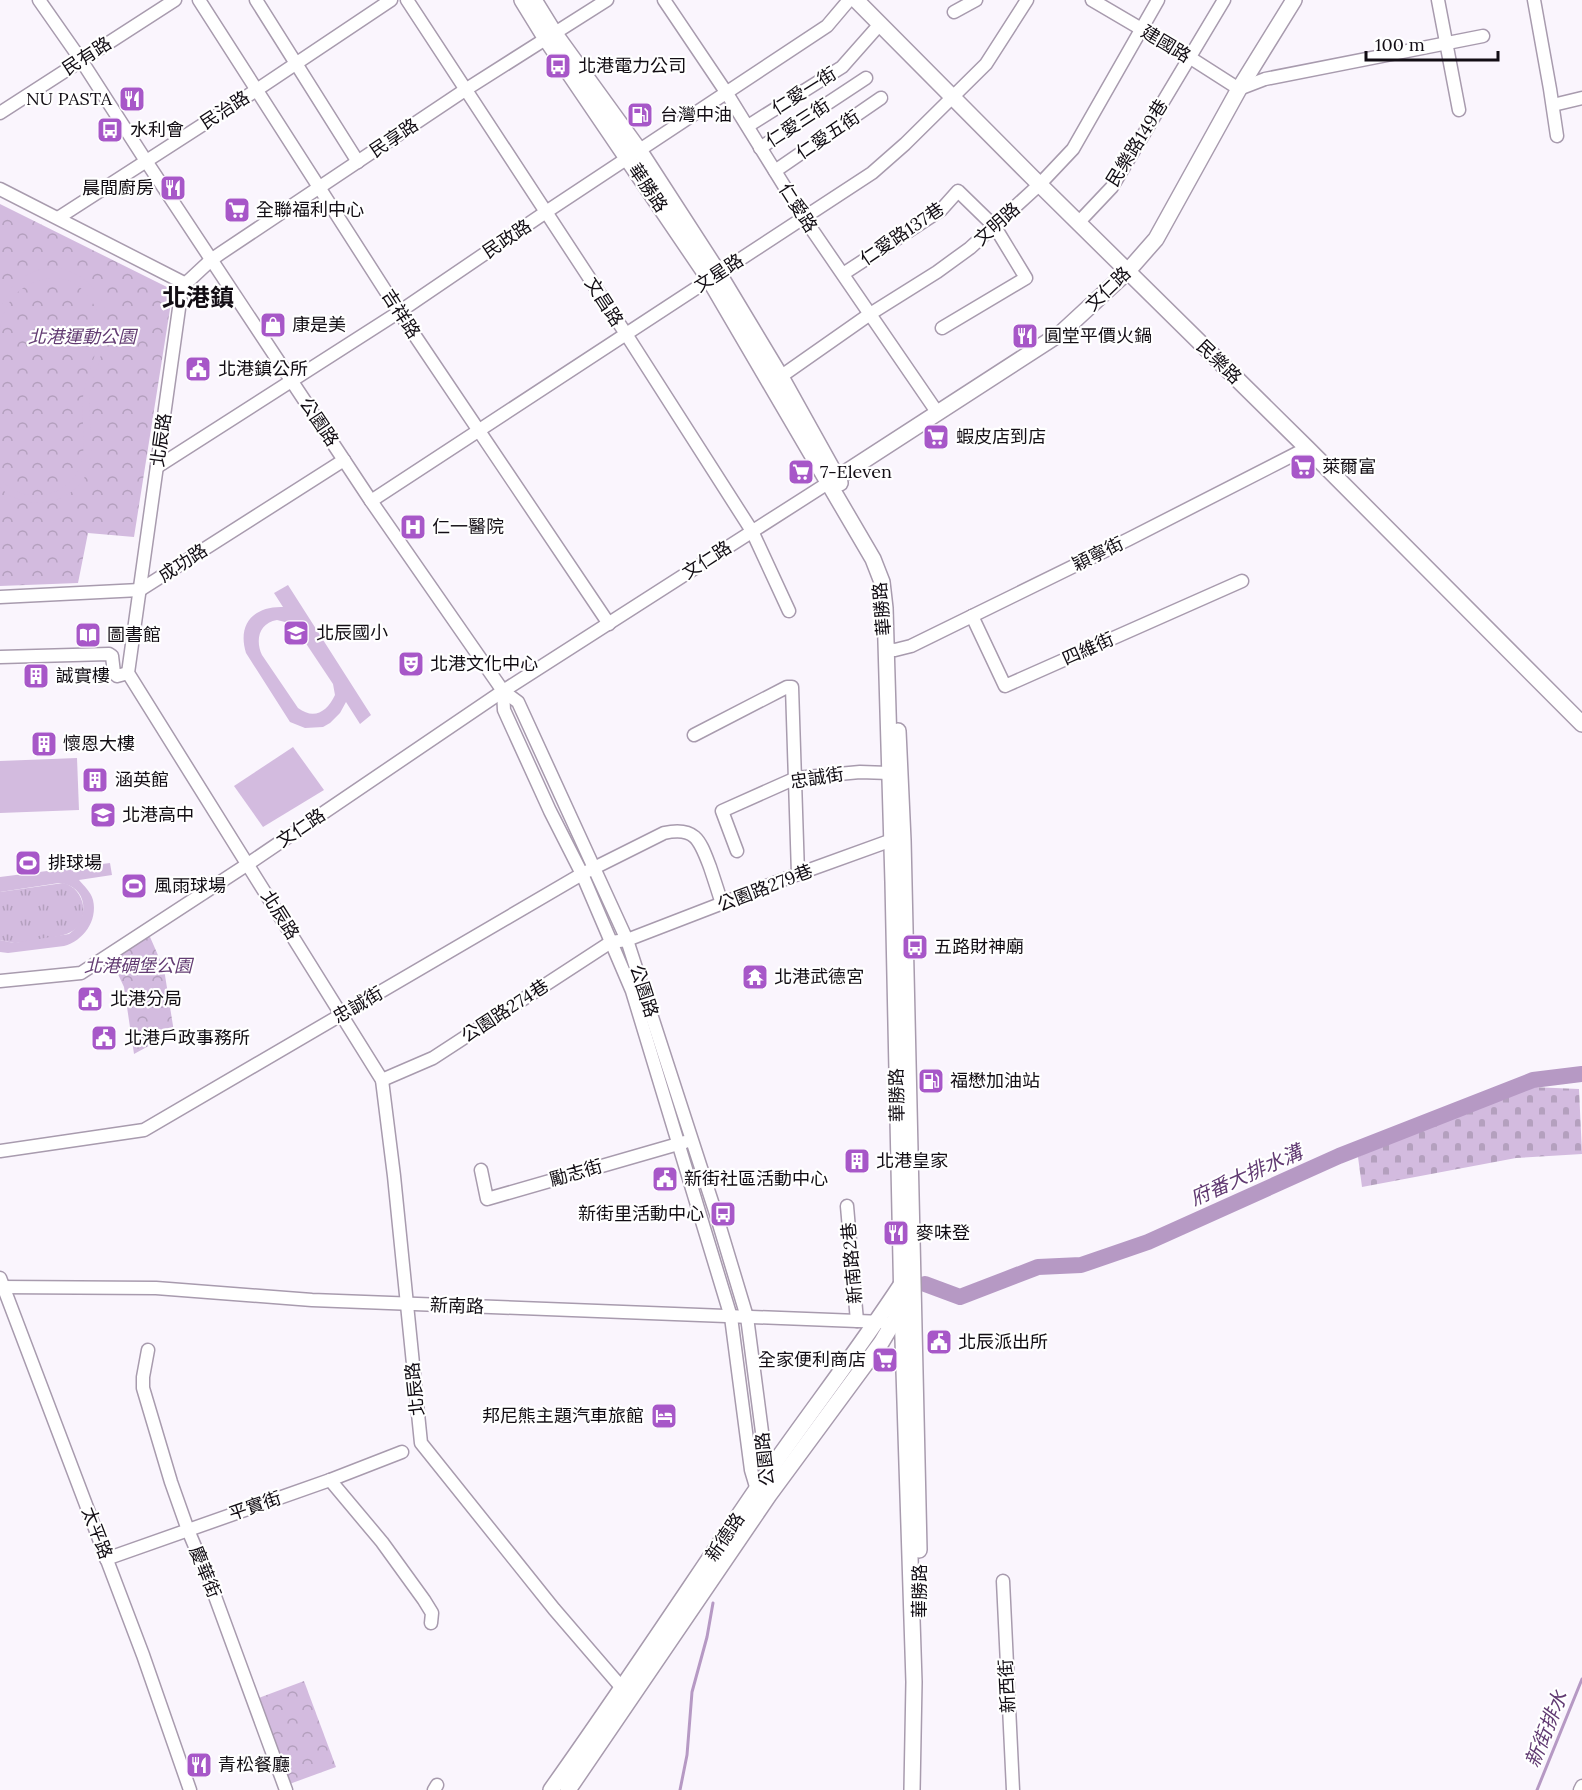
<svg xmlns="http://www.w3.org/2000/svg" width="1582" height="1790" viewBox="0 0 1582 1790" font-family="Lora,'Noto Sans TC',serif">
  <defs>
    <pattern id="grass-tufts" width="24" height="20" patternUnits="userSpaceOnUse" patternTransform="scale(1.5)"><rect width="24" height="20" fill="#d3bbdf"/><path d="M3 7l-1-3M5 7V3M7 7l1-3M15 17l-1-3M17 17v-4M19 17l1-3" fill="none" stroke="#b4a0be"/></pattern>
    <pattern id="cemetery-stones" width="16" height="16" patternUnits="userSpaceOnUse" patternTransform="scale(1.5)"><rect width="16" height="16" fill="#d3bbdf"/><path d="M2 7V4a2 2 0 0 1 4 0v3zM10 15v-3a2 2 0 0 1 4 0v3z" fill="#b4a0be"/></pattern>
    <pattern id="park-crowns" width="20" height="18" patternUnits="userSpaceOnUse" patternTransform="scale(1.5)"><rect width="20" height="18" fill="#d3bbdf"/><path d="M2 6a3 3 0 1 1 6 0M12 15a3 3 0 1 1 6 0" fill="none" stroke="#b4a0be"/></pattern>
  </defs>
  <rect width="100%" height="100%" fill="#faf5fd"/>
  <!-- grass -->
  <path fill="url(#grass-tufts)" d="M63,883C86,888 92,923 69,933C61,937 24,943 14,943C9,942 4,941 0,940V892Z"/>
  <!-- cemetery -->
  <polygon fill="url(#cemetery-stones)" points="1531,1087 1579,1089 1582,1154 1516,1158 1362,1187 1358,1157 1405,1134"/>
  <!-- park -->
  <g fill="url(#park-crowns)">
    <polygon points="0,204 173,290 134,537 88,533 78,583 0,586"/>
    <polygon points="147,930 164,969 174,1032 134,1054 124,987 109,955"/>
    <polygon points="304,1681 336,1767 284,1786 253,1700"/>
  </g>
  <!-- garden -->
  <g fill="#d3bbdf" fill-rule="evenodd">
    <path d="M56,267C82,273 105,291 107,319C107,329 104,341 102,350C99,366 92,378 90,394C87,418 95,443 89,467C80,498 43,510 15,498C9,496 4,491 0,487V478C12,495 35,499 54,492C66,488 78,476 81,464C88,438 79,415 84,391C89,363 109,335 95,307C70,255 3,279 0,331V307L13,285L20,278L33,272L44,268Z"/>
    <path d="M288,585L371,715L360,724L346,702L340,713L330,723L323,727L305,728L290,722L246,653C237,624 254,606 283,607L274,593ZM277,620L293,624L333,684L335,695C327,712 314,720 298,708L262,655C255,640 259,623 277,620Z"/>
    <polygon points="293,747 324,790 263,827 234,786"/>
    <polygon points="77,758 79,810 0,813 0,761"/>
    <path d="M110,863L112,875L79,880C84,886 91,892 93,900C98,921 83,941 64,946L8,953L0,952V940L14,943L69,934C91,919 88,885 59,883L0,892V877Z"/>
  </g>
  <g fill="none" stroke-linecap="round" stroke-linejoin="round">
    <!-- stream -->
    <g stroke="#b699c4" stroke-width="3">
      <polyline points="680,1790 687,1755 692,1692 707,1637 713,1603"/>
      <polyline points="1537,1790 1582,1679"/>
    </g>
    <!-- river -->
    <polyline stroke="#b699c4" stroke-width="16" points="925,1284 960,1297 1038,1267 1081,1265 1148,1242 1339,1156 1533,1080 1582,1074"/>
    <!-- minor casing -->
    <g stroke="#a89bae" stroke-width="15">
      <g id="minor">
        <polyline points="39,0 81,60 146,161 371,501 503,691 518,702 627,940 716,1214 747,1317 768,1478"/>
        <polyline points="199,0 399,312 609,624"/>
        <polyline points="256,0 358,162"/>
        <polyline points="407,0 626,334 752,531 789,611"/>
        <polyline points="607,0 465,90 221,253 211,260 182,287 128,673 382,1080 394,1176 421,1443 554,1609 622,1688 627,1692"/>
        <polyline points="664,0 726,92 804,218 937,412"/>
        <polyline points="1092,0 1189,57 1239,89 1265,79 1483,36"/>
        <polyline points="1438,0 1459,110"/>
        <polyline points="1534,0 1550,89 1557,136"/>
        <polyline points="954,12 976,0"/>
        <polyline points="1553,105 1582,98"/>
        <polyline points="0,113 175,0"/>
        <polyline points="748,126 842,67 880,24"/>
        <polyline points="760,148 866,78"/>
        <polyline points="775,171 881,98"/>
        <polyline points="0,189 186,284"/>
        <polyline points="58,218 258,89 391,0"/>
        <polyline points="1078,223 1112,187 1224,0"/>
        <polyline points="843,274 941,210 958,191 995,227 1026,278 942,328"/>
        <polyline points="773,382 870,314 937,272 970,248 1039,185 1073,149 1158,0"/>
        <polyline points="157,467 399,312 546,212 827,26 849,0"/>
        <polyline points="371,501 872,173 905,144 986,64 1027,0"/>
        <polyline points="0,597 140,590 344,460"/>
        <polyline points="972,616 1005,686 1242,581"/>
        <polyline points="886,649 895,650 911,646 1129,539 1307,448"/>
        <polyline points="0,657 109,654 112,656 114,673 117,676 128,673"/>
        <polyline points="503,691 504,710 550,811 582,874 632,991 731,1317 751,1470 757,1490 761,1492"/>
        <polyline points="694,735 787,687 792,687 798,874"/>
        <polyline points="737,851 722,811 796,778 860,772 889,773"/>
        <polyline points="0,981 81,973 248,864 503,691 828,483"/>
        <polyline points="382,1080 433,1058 611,942 627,940 798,874 892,840 899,840"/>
        <path d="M0,1151L144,1130L582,874L664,833C696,826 700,841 710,867C714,879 718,891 722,904"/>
        <polyline points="481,1170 487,1199 685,1142"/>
        <polyline points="847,1206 857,1321"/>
        <polyline points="0,1278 143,1655 190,1790"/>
        <polyline points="0,1287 156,1288 312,1300 883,1322"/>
        <polyline points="148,1350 143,1377 143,1388 171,1482 188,1530 209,1580 286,1790"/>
        <polyline points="330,1480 382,1542 424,1600 432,1613 431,1623"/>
        <polyline points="106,1559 330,1480 402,1452"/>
        <polyline points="1003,1581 1013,1790"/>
        <polyline points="434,1790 437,1785"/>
        <polyline points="1580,1790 1582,1786"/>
      </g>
    </g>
    <!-- major casing -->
    <g stroke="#a89bae" stroke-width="18">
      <g id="major">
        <polyline points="522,0 546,39 709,279 873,559 882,582 885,608 893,882 902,1308 914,1682 912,1790"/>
        <polyline points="534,0 555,34 639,150 716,269 781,377 840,483"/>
        <polyline points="856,0 1032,177 1307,448 1582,724"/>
        <polyline points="828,483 837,478 1061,333 1127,272 1156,239 1239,89 1294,0"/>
        <polyline points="898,731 903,840 919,1550"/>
        <path d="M551,1790C625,1686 695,1579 767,1474C811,1411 859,1349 901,1285"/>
        <polyline points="568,1790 769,1495 881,1343 903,1306"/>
      </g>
    </g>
    <!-- minor -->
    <use href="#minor" stroke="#fff" stroke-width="12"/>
    <!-- major -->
    <use href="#major" stroke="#fff" stroke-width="15"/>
  </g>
  <!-- icons -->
  <defs>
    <g id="bus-square" transform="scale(1.35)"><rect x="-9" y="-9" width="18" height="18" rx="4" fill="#a757c8" stroke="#fff"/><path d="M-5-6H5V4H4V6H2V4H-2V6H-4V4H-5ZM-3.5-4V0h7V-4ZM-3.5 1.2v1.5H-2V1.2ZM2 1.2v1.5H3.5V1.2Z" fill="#fff"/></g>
    <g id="restaurant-square" transform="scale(1.35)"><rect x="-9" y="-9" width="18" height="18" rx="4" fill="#a757c8" stroke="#fff"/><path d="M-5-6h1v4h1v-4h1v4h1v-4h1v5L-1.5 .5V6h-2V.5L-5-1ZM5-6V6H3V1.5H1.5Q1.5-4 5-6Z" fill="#fff"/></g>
    <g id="fuel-square" transform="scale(1.35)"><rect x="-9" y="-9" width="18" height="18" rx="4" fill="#a757c8" stroke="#fff"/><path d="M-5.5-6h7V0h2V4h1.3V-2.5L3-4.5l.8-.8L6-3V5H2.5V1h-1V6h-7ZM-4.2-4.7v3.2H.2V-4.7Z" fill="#fff"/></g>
    <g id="supermarket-square" transform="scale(1.35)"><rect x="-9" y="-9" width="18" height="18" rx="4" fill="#a757c8" stroke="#fff"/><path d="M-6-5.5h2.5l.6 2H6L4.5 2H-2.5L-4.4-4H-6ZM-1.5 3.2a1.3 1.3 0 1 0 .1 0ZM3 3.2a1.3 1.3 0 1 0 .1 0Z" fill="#fff"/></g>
    <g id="shop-square" transform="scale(1.35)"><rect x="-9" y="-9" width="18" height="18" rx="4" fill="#a757c8" stroke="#fff"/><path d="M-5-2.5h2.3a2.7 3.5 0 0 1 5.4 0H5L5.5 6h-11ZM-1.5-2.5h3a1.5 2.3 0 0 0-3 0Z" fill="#fff"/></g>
    <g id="civic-square" transform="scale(1.35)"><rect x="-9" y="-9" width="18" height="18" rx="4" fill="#a757c8" stroke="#fff"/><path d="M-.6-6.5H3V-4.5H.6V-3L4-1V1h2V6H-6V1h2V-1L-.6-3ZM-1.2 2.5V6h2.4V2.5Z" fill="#fff"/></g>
    <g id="hospital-square" transform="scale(1.35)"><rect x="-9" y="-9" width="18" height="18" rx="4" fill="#a757c8" stroke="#fff"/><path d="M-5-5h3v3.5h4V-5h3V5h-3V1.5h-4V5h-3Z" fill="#fff"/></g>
    <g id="school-square" transform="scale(1.35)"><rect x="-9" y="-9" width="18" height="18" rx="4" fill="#a757c8" stroke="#fff"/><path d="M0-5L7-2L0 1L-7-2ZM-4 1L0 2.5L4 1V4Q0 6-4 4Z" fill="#fff"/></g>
    <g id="library-square" transform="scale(1.35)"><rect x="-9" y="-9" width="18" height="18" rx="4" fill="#a757c8" stroke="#fff"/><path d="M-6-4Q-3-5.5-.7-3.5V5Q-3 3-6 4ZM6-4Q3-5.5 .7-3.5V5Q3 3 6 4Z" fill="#fff"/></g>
    <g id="theatre-square" transform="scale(1.35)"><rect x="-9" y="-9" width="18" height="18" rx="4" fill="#a757c8" stroke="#fff"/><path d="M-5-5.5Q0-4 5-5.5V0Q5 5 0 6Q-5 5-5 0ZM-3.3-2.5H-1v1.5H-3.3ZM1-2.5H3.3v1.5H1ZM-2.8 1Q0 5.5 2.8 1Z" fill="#fff"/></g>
    <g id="building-square" transform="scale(1.35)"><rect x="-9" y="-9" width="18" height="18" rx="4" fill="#a757c8" stroke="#fff"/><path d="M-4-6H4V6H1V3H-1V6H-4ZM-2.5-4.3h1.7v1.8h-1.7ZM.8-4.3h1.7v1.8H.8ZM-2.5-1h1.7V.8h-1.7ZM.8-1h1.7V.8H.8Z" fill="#fff"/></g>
    <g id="stadium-square" transform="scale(1.35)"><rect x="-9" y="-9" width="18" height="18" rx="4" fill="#a757c8" stroke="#fff"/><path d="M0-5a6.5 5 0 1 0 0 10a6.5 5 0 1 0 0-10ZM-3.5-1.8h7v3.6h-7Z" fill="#fff"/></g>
    <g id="temple-square" transform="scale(1.35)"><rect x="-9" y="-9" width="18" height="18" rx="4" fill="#a757c8" stroke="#fff"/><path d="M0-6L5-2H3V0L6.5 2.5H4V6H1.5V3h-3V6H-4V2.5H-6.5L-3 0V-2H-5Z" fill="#fff"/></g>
    <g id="hotel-square" transform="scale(1.35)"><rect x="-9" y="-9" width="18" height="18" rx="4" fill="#a757c8" stroke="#fff"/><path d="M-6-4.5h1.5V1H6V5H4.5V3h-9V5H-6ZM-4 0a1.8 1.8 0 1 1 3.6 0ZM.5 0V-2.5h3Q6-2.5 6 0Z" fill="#fff"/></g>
  </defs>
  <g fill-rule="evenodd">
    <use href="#bus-square" x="558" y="66"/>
    <use href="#restaurant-square" x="132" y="99"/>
    <use href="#fuel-square" x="640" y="115"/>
    <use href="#bus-square" x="110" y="130"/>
    <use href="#restaurant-square" x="173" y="188"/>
    <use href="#supermarket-square" x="237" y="210"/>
    <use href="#shop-square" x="273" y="325"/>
    <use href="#restaurant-square" x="1025" y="336"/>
    <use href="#civic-square" x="198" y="369"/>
    <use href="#supermarket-square" x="936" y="437"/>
    <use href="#supermarket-square" x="1303" y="467"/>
    <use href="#supermarket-square" x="801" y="472"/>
    <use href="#hospital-square" x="413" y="527"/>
    <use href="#school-square" x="296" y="633"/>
    <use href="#library-square" x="88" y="635"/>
    <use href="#theatre-square" x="411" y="664"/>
    <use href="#building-square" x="36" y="676"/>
    <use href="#building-square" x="44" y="744"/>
    <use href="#building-square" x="95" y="780"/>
    <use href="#school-square" x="103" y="815"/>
    <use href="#stadium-square" x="28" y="863"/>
    <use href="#stadium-square" x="134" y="886"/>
    <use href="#bus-square" x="915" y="947"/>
    <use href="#temple-square" x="755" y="977"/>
    <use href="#civic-square" x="90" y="999"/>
    <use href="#civic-square" x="104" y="1038"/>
    <use href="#fuel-square" x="931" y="1081"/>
    <use href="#building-square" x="857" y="1161"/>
    <use href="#civic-square" x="665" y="1179"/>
    <use href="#bus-square" x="723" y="1214"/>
    <use href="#restaurant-square" x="896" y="1233"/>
    <use href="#civic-square" x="939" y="1342"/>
    <use href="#supermarket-square" x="885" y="1360"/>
    <use href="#hotel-square" x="664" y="1416"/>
    <use href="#restaurant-square" x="199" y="1765"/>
  </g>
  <g text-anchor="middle" stroke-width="4.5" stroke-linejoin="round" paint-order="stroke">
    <!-- street labels -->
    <g font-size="18" fill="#120d14" stroke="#fff">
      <text transform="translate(1166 44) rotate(31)" y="6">建國路</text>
      <text transform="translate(87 56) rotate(-33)" y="6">民有路</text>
      <text transform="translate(804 91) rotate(-32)" y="6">仁愛一街</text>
      <text transform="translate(225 110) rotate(-33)" y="6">民治路</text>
      <text transform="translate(798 123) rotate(-33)" y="6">仁愛三街</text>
      <text transform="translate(828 135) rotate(-34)" y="6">仁愛五街</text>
      <text transform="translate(394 138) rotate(-34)" y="6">民享路</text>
      <text transform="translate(1137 143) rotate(-58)" y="6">民樂路149巷</text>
      <text transform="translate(648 188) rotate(56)" y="6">華勝路</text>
      <text transform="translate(798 208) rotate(57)" y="6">仁愛路</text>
      <text transform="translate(997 224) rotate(-42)" y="6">文明路</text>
      <text transform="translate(902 234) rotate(-34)" y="6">仁愛路137巷</text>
      <text transform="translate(507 239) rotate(-34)" y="6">民政路</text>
      <text transform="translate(719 273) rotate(-33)" y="6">文星路</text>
      <text transform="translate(1108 289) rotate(-44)" y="6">文仁路</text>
      <text transform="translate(604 302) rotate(57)" y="6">文昌路</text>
      <text transform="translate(401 314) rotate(57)" y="6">吉祥路</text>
      <text transform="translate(1219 362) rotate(44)" y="6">民樂路</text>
      <text transform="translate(319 422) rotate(56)" y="6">公園路</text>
      <text transform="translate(161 440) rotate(-82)" y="6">北辰路</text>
      <text transform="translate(1098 554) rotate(-26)" y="6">穎寧街</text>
      <text transform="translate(707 560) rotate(-33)" y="6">文仁路</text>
      <text transform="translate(183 563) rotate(-33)" y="6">成功路</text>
      <text transform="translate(882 609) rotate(-95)" y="6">華勝路</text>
      <text transform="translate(1088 649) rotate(-24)" y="6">四維街</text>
      <text transform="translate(817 778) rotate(-9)" y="6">忠誠街</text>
      <text transform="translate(301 828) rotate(-34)" y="6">文仁路</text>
      <text transform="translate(765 888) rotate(-21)" y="6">公園路279巷</text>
      <text transform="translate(280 915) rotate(58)" y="6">北辰路</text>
      <text transform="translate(644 991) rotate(72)" y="6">公園路</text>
      <text transform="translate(358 1005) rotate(-30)" y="6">忠誠街</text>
      <text transform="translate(505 1011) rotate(-33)" y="6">公園路274巷</text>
      <text transform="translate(897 1095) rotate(-91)" y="6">華勝路</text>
      <text transform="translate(576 1173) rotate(-16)" y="6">勵志街</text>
      <text transform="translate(852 1263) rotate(-95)" y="6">新南路2巷</text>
      <text transform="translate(457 1306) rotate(2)" y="6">新南路</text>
      <text transform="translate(415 1389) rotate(-96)" y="6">北辰路</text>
      <text transform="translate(765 1459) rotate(-96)" y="6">公園路</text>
      <text transform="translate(255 1506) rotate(-19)" y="6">平實街</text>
      <text transform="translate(97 1533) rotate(69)" y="6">太平路</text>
      <text transform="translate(725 1537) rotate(-56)" y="6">新德路</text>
      <text transform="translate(205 1572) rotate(68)" y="6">慶華街</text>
      <text transform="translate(920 1591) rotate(-90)" y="6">華勝路</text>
      <text transform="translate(1007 1686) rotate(-93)" y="6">新西街</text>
    </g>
    <!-- poi labels -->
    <g font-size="18" fill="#120d14" stroke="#fff" text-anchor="start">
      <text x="578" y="72">北港電力公司</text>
      <text x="112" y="105" text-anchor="end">NU PASTA</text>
      <text x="660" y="121">台灣中油</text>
      <text x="130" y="136">水利會</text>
      <text x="154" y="194" text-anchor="end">晨間廚房</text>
      <text x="256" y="216">全聯福利中心</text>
      <text x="292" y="331">康是美</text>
      <text x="1044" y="342">圓堂平價火鍋</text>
      <text x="218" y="375">北港鎮公所</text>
      <text x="956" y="443">蝦皮店到店</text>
      <text x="1322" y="473">萊爾富</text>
      <text x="820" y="478">7-Eleven</text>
      <text x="432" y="533">仁一醫院</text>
      <text x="316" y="639">北辰國小</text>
      <text x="107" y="641">圖書館</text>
      <text x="430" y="670">北港文化中心</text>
      <text x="56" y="682">誠實樓</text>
      <text x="63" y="750">懷恩大樓</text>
      <text x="115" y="786">涵英館</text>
      <text x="122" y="821">北港高中</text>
      <text x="48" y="869">排球場</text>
      <text x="154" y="892">風雨球場</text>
      <text x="934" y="953">五路財神廟</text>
      <text x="774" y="983">北港武德宮</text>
      <text x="110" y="1005">北港分局</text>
      <text x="124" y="1044">北港戶政事務所</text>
      <text x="950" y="1087">福懋加油站</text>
      <text x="876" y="1167">北港皇家</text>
      <text x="684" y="1185">新街社區活動中心</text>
      <text x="704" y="1220" text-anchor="end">新街里活動中心</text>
      <text x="916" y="1239">麥味登</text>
      <text x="958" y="1348">北辰派出所</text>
      <text x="866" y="1366" text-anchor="end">全家便利商店</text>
      <text x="644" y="1422" text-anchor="end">邦尼熊主題汽車旅館</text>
      <text x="218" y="1771">青松餐廳</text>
    </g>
    <!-- park labels -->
    <g font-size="18" font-style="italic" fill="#633c73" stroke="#fff">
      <text x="82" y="343">北港運動公園</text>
      <text x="138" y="972">北港碉堡公園</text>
    </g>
    <!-- water labels -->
    <g font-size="20" font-style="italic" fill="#613a72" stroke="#fff">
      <text transform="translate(1246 1175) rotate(-24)" y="7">府番大排水溝</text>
      <text transform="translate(1546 1729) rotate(-68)" y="7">新街排水</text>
    </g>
    <!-- district labels -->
    <g font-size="24" font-weight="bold" fill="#120d14" stroke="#fff">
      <text x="198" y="306">北港鎮</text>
    </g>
  </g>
  <!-- scale -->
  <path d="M1366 51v9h132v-9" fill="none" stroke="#120d14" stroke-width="3"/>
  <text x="1375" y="51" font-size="18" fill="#120d14" stroke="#ffffff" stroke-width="4.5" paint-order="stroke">100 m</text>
</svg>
